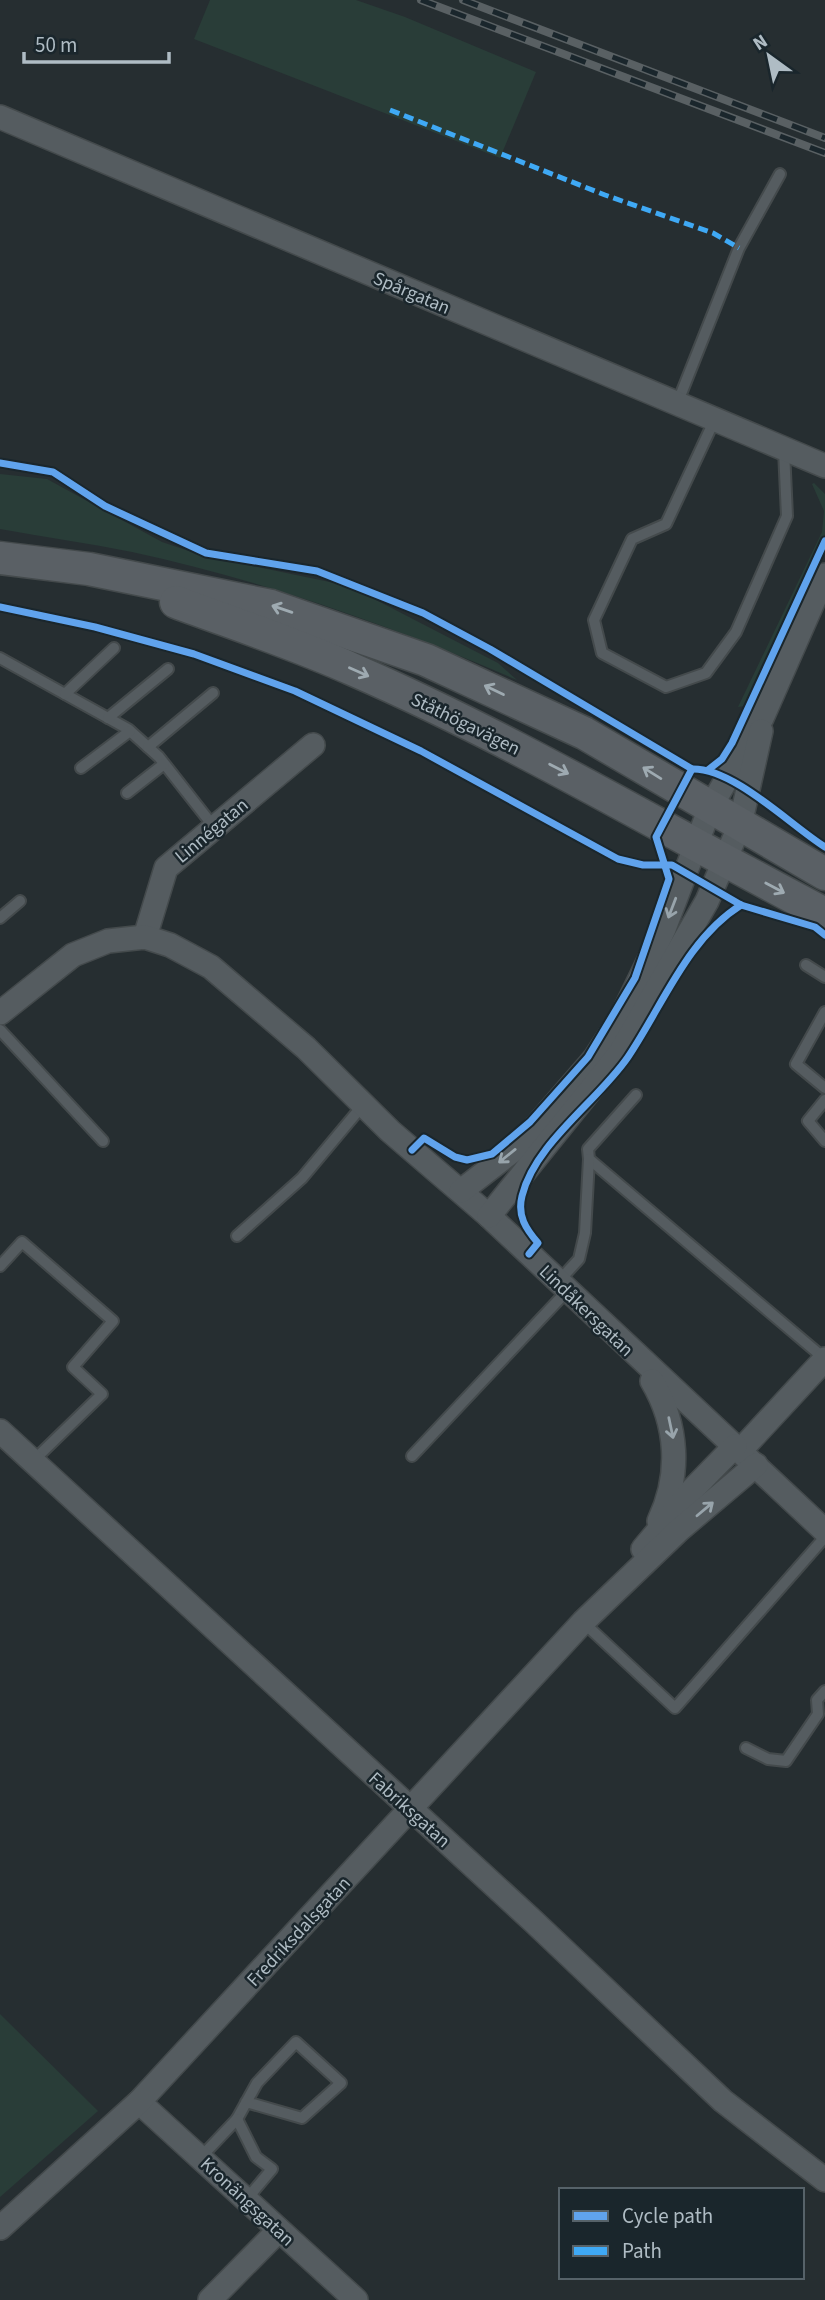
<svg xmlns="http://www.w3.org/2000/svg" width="825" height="2300" viewBox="0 0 825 2300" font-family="'Source Sans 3',sans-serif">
  <rect width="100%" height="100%" fill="#262e31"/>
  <!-- green -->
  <g fill="#293d38">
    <polygon points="210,0 356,0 405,17 536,72 500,158 194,39"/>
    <path d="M0,474L47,479L162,542L204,556L349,586L498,663L517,680C394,627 263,580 132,552C88,543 44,537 0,529Z"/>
    <polygon points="814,483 825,494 825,536 745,706 738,707 822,532 824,511 812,484"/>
    <polygon points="0,2014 98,2111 0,2197"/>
  </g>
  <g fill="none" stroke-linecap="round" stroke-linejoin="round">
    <!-- lane casing -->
    <g stroke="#444a4c" stroke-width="14">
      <g id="lane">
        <polyline points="677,404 739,248 780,174"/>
        <polyline points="715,419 666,524 632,539 594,620 602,653 666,687 706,673 736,632 787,516 784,450"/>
        <polyline points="0,658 128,729 159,757 214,827"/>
        <polyline points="65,694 114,648"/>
        <polyline points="108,718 168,669"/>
        <polyline points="148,747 213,693"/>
        <polyline points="81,768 130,731"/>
        <polyline points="127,793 164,764"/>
        <polyline points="0,918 20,901"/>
        <polyline points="806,965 825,977"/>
        <polyline points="825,1012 796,1064 825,1088"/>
        <polyline points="0,1030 103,1141"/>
        <polyline points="636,1095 588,1149 589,1159 825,1359"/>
        <polyline points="825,1100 808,1121 825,1141"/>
        <polyline points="237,1236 302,1178 363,1105"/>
        <polyline points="0,1266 22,1242 113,1321 73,1367 102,1394 33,1461"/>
        <polyline points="558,1282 579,1259 585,1233 589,1159"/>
        <polyline points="412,1456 567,1291"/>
        <polyline points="583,1622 675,1708 825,1537"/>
        <polyline points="746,1748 768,1759 786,1761 818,1714 817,1700 825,1691"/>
        <polyline points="237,2119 257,2083 296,2042 341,2083 302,2118 246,2102"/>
        <polyline points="201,2157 237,2119 256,2157 272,2169 246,2200"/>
      </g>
    </g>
    <!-- street casing -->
    <g stroke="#444a4c" stroke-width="26">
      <g id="street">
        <polyline points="0,117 825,466"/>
        <polyline points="145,937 166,868 313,745"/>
        <polyline points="0,1013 73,955 108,941 145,937 170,945 211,967 306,1048 390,1131 489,1216 825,1531"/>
        <polyline points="461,1191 519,1146 595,1058 622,1016 664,929 710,808 762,718 825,575"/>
        <polyline points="489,1216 620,1053 707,901 740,825 761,731"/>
        <path d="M652,1381C678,1425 681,1475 659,1521"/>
        <polyline points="0,1431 533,1921 723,2101 825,2180"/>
        <polyline points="740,1451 825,1359"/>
        <polyline points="643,1549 694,1488 735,1446"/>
        <polyline points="139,2102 356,2300"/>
        <polyline points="0,2228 139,2102 583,1622 679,1530 756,1465"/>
        <polyline points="210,2300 279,2230"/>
      </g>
    </g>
    <!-- secondary casing -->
    <g stroke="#444a4c" stroke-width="35">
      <g id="secondary">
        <polyline points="0,558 89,569 271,606 426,660 584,733 825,874"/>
        <path d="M176,602C235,624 296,644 354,670C517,741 668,832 825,914"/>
      </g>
    </g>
    <!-- lane -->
    <use href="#lane" stroke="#555c60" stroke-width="10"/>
    <!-- street -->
    <use href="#street" stroke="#555c60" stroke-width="23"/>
    <!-- secondary -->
    <use href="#secondary" stroke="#5a6065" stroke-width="32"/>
    <!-- rail casing -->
    <g stroke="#596063" stroke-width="8">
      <g id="rail">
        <polyline points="421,0 825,153"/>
        <polyline points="463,0 825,138"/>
      </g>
    </g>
    <!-- rail -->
    <use href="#rail" stroke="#1a262c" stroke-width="5" stroke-dasharray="16" stroke-linecap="butt"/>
    <!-- quiet -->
    <polyline stroke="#3fa9f5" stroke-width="5" stroke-dasharray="10 5" stroke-linecap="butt" points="390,110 605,195 713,233 739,248"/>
    <!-- cycleway casing -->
    <g stroke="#1a262c" stroke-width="11">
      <g id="cycleway">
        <path d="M0,463L53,472L105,506L206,553L317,571L423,613L490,649L692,769C734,768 790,825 825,847"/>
        <polyline points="0,607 95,627 194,654 295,691 421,751 618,859 643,865 672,865 741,905 815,927 825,935"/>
        <polyline points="708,770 722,759 732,743 825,541"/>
        <polyline points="412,1150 424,1138 455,1157 467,1160 492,1154 530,1122 588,1057 635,978 669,879 656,837 692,769"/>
        <path d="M529,1254L538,1243C526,1229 517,1216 522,1196C535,1143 598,1101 628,1057C663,1005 687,939 741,905"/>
      </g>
    </g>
    <!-- cycleway -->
    <use href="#cycleway" stroke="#60a3ed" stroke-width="7"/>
  </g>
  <!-- one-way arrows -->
  <defs><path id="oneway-shaft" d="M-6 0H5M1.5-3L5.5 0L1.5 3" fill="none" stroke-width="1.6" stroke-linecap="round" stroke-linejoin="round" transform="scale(1.75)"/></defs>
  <g stroke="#9eaab1">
    <use href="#oneway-shaft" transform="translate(282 609) rotate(-161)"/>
    <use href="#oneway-shaft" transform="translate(359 672) rotate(24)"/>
    <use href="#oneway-shaft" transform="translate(494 690) rotate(-154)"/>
    <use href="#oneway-shaft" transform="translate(559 769) rotate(27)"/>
    <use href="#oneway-shaft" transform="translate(652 773) rotate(-148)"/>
    <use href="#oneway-shaft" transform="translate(775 888) rotate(28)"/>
  </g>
  <g stroke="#98a4ab">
    <use href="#oneway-shaft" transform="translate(672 908) rotate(111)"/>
    <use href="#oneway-shaft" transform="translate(507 1156) rotate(141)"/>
    <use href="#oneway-shaft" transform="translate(671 1428) rotate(78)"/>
    <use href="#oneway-shaft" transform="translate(705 1509) rotate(-40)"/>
  </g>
  <g text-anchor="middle" stroke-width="5" stroke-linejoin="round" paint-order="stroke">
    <!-- street labels -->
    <g font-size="19" fill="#afbcc4" stroke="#1a262c">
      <text transform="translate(412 292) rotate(23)" y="7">Spårgatan</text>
      <text transform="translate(466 723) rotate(26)" y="7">Ståthögavägen</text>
      <text transform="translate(211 830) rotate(-40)" y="7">Linnégatan</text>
      <text transform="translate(587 1310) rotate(44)" y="7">Lindåkersgatan</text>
      <text transform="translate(410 1809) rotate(42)" y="7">Fabriksgatan</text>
      <text transform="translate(298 1931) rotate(-47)" y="7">Fredriksdalsgatan</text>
      <text transform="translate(248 2201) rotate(43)" y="7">Kronängsgatan</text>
    </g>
  </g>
  <!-- legend -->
  <rect x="559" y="2188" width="245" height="91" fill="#1a262c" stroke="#566269" stroke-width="2"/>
  <rect x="573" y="2211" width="35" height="10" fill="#60a3ed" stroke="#566269" stroke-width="2"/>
  <text x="622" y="2223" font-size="21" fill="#afbcc4">Cycle path</text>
  <rect x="573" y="2246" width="35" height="10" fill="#3fa9f5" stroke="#566269" stroke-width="2"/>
  <text x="622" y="2258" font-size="21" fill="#afbcc4">Path</text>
  <!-- north arrow -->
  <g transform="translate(769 56) rotate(327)" stroke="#1a262c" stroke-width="5" paint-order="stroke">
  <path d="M0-5L12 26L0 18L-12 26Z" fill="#afbcc4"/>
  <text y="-10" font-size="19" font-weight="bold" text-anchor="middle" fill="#afbcc4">N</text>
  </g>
  <!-- scale -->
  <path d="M24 52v10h145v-10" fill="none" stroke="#afbcc4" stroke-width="3.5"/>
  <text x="35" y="52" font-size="21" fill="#afbcc4" stroke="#1a262c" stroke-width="5" paint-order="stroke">50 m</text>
</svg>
